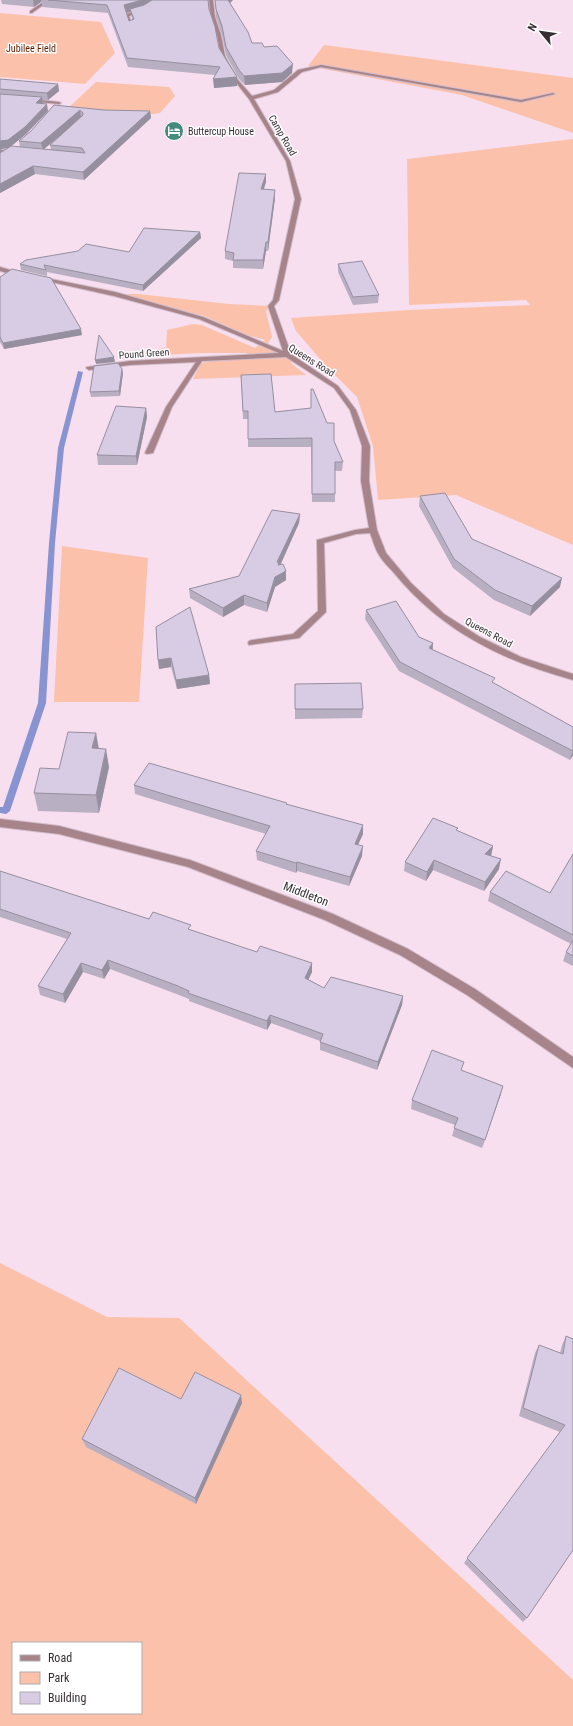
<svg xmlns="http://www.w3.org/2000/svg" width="573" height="1726" viewBox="0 0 573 1726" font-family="'Roboto Condensed',sans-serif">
  <rect width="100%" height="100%" fill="#f8dfef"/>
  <!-- green -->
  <g fill="#fbc1ab" fill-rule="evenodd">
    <polygon points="0,13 101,22 115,53 85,84 0,77"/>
    <polygon points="324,45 573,78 573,133 462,95 308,66"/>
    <polygon points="96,82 169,87 175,96 160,113 136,116 51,144 40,143 64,112"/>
    <polygon points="573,139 573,545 456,495 378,500 373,446 357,397 326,366 296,331 291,318 409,310 530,305 526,300 409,305 407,159"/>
    <polygon points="115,294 138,294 229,304 271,306 266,311 272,337 267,345 288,355 292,364 306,375 193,379 201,363 211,361 247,359 247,353 201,353 126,357 124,354 166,348 167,330 193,324 202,325 255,348 265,340 244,334 204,316"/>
    <polygon points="62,546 148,558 139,702 54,702"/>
    <path d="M0,1263L107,1317L179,1318L573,1680V1726H0ZM13,1643H141V1713H13Z"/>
  </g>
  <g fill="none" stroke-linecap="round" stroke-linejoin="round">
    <!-- stream -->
    <polygon fill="#8893d2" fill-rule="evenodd" points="78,371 83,372 64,448 55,543 46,703 10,811 6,814 0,813 0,807 3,807 38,703 49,543 58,448"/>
    <!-- minor casing -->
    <g stroke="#d1bcca" stroke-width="2">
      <g id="minor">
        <polygon points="46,0 50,0 32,13 30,13 30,11"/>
        <polygon points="156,0 161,0 144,12 129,16 133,27 130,28 126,14 142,10"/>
        <path d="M209,0H213L215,17L221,35L225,56L238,80L252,96L274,90L298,70L321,65L521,100L553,93L555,94L521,102L321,67L302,72L278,92L254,99L290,161L301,199L279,300L274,306L291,354L338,386L356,410L370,446L369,481L377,530L386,553L411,583L444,614L480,637L521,657L573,674V680C503,661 442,631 395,574C390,568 383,562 379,555C375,549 373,540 370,533L356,534L324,543L326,612L299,638L249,645L248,643L249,641L252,640L293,634L318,611L317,540L355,530L369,528L361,481L362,446L350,410L334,388L286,357L202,361L172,407L153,453L147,454L145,453L166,407L196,362L130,365L89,370L86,368L87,367L130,361L279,353L199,319L114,296L38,279L41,277L115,292L203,317L283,351L268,306L273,300L295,199L286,161L249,99L234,80L221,56L217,35L211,17Z"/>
        <polygon points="30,99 59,102 61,103 59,104 28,101"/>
        <polygon points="0,150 18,150 20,151 18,152 0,152"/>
        <polygon points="0,267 24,274 25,275 22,277 0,271"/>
        <polygon points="0,819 59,826 190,860 333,914 408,949 475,989 573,1057 573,1068 467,995 400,955 325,920 188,867 59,834 0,827"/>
      </g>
    </g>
    <!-- minor -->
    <use href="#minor" fill="#a68489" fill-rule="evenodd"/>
  </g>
  <!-- wall -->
  <g fill="#b9afc3" fill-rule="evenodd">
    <path d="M1,0H208L209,9L219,48L237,77V86L214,88L215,75L128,67L108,13L42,7V1L34,7L2,4ZM131,12L132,20L129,21L126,13Z"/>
    <polygon points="215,0 233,0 230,3 252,43 264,47 292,73 282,82 245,85 239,79 226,55 222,35 216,17"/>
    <path d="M0,79L58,84L59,91L48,100H42L43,103L48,111L26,134L10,147H20L19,141L31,131L54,105L104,110L150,111L151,118L84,180L35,174L0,193ZM71,126L50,145L51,150L44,149ZM9,148L2,152L1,149Z"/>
    <polygon points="266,182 264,189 275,198 268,251 266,251 263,269 233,268 233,261 225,259 225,251"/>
    <polygon points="200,232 201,238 143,291 47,272 47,276 21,270 20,264 129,252"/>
    <polygon points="338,264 379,295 378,303 353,305 338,272"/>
    <polygon points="0,277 82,335 4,349 0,342"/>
    <polygon points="123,373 120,396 91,397 90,392"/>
    <polygon points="241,375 275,412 334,441 343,462 342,471 335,471 335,502 312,502 311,447 248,447 248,419 243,419"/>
    <polygon points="146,408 147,417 137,465 98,465 97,455"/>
    <polygon points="420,496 472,539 560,587 530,616 494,600 453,568 419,506"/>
    <polygon points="300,514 299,523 280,565 286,571 286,580 275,587 267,612 244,605 223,617 190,598 189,589 239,576"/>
    <polygon points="366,610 419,637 433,643 433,650 573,727 573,756 570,760 399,671 365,619"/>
    <polygon points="156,627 209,675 210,684 177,689 171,667 159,669"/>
    <polygon points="295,684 363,709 362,718 295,719"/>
    <polygon points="96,733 99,749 109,767 99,813 38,811 34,793"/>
    <polygon points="134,785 287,805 363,834 358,845 362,856 349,886 297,871 296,873 257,860 256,851 266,834 135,794"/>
    <polygon points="457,831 493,846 491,856 499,869 484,891 433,870 426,881 404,871 405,862"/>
    <polygon points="573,854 573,966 563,961 566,952 571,944 488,901 490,892 550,893"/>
    <polygon points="0,871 149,919 191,930 312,972 308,979 324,988 403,996 402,1005 377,1070 320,1050 320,1041 271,1023 267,1030 189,1001 189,999 179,995 110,969 104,979 83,972 65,1003 40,995 38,986 67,939 0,917"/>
    <polygon points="462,1071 501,1094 482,1148 452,1136 455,1125 411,1109 412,1100"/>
    <polygon points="566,1336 573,1550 527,1618 523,1622 464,1563 560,1432 519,1416 535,1353 539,1345 560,1353 562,1345"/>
    <polygon points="181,1399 242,1403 196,1504 86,1447 82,1439"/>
  </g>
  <!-- shaded-wall -->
  <g fill="#968f9f">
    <polygon points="33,0 41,0 42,1 34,7"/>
    <polygon points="142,0 153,0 141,9 130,9 131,12 125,13 124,5"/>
    <polygon points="227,0 233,0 227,6"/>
    <polygon points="293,64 292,73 282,82 245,85 244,76"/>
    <polygon points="237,77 237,86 214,88 213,79"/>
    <polygon points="58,84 59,91 48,100 47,93"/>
    <polygon points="42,97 43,104 36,103"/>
    <polygon points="47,104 48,111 26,134 9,148 1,149 2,154 0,155 0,141"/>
    <polygon points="80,110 81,118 43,150 41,143"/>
    <polygon points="150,111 151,118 84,180 83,172"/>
    <polygon points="33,166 35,174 0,193 0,184"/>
    <polygon points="266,174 266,182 261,197 261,189"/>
    <polygon points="275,190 275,198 268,251 268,242"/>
    <polygon points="200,232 201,238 143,291 143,285"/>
    <polygon points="266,242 266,251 263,269 263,260"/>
    <polygon points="81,329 82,335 4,349 3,343"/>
    <polygon points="114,357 115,362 96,364 95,360"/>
    <polygon points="122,369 123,373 120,396 119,391"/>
    <polygon points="146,408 147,417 137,465 136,456"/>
    <polygon points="300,514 299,523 279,568 277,562"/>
    <polygon points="286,571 286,580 275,587 267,612 267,603 275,577"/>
    <polygon points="562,578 560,587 530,616 532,606"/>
    <polygon points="244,595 244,605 223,617 223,608"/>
    <polygon points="433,643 432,653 429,648"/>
    <polygon points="171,658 171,667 159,669 158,660"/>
    <polygon points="209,675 210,684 177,689 176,680"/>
    <polygon points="96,733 99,751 92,748"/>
    <polygon points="106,749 109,767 99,813 96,795"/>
    <polygon points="573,750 573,755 570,760"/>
    <polygon points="363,825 363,834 354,853 355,844"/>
    <polygon points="363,846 362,856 349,886 350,877"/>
    <polygon points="493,846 491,856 484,864 485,854"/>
    <polygon points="501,859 499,869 484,891 485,882"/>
    <polygon points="434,860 433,870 426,881 427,872"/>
    <polygon points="297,862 297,871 296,873 296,863"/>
    <polygon points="108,960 110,969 104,979 102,970"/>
    <polygon points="81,963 83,972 65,1003 63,994"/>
    <polygon points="312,963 312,972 305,987 305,978"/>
    <polygon points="403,996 402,1005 377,1070 378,1062"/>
    <polygon points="270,1015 271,1023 267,1030 267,1021"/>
    <polygon points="503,1086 501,1094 482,1148 485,1140"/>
    <polygon points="241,1395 242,1403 196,1504 195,1498"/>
  </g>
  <!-- building -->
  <g fill="#d7cce3" stroke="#968f9f">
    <polygon points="48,0 142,0 124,5 129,21 134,19 130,9 144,5 152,0 208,0 209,9 215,27 219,48 237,77 213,79 220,67 127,58 107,5"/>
    <polygon points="215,0 228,0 248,32 252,43 262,43 264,47 277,46 293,64 282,73 244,76 239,70 226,47 222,26 216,9"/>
    <polygon points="0,79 58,84 47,93 0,89"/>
    <polygon points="0,94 42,97 36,103 47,104 25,127 8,140 0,141"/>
    <polygon points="54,105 104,110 150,111 83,172 33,166 0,184 0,153 11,146 85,153 82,148 50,145 83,115 83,113 80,110 41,143 19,141 31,131"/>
    <polygon points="239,173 266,174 261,189 275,190 268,242 266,242 263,260 233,260 234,253 225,251"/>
    <polygon points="144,228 200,232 143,285 44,265 46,270 20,264 26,260 78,251 86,244 129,252"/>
    <polygon points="362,261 379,295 353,297 338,264"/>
    <polygon points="12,269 51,278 81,329 3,343 0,337 0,277"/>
    <polygon points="99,335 114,357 95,360"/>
    <polygon points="118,363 122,369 119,391 90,392 94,366"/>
    <polygon points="271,374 275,412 311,408 311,389 313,389 327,423 334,423 334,441 343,462 335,462 335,494 312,494 312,438 248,439 248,411 243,411 241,375"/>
    <polygon points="116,406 146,408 136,456 97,455"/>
    <polygon points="445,493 472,539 562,578 532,606 495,590 454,559 420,496"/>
    <polygon points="272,510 300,514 277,562 279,563 278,565 283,564 286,571 275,577 267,603 244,595 223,608 189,589 239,576"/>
    <polygon points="396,601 419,637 433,643 429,648 495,678 492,682 573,727 573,751 400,662 366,610"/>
    <polygon points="190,607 209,675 176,680 171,658 158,660 156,627"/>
    <polygon points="361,683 363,709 295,709 295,684"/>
    <polygon points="68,732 96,733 92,748 106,749 96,795 34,793 40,768 59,769"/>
    <polygon points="149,763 287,803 286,804 363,825 355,844 363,846 350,877 297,862 296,863 256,851 270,826 134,785"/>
    <polygon points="433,818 458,828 456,830 493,846 485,854 501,859 485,882 434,860 427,872 405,862"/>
    <polygon points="573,854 573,935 490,892 506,871 550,893"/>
    <polygon points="0,871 149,919 153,912 191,925 188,929 257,952 260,946 312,963 305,978 324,988 331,977 403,996 378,1062 320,1042 323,1034 270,1015 267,1021 188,993 189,991 178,986 108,960 102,970 81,963 63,994 38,986 71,933 0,909"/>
    <polygon points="573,940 573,956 566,952"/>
    <polygon points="432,1050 464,1062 461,1070 503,1086 485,1140 454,1128 458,1118 412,1100"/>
    <polygon points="566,1336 573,1339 573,1550 527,1618 467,1558 565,1425 523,1408 539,1345 563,1354"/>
    <polygon points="119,1368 181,1399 195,1372 241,1395 195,1498 82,1439"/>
  </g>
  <!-- icons -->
  <defs>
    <g id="hotel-disc" transform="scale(1)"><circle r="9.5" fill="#468a7e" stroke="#fff"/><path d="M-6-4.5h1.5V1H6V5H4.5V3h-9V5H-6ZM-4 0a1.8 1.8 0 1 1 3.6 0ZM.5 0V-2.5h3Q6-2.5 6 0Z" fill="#fff"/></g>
  </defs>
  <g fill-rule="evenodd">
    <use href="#hotel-disc" x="174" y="131"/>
  </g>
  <g text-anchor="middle" stroke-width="3" stroke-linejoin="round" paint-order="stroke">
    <!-- far-park labels -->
    <g font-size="10" fill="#5d1e02" stroke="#fff">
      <text x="31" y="52">Jubilee Field</text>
    </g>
    <!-- far-poi labels -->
    <g font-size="10" fill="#372e34" stroke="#fff" text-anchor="start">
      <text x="188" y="135">Buttercup House</text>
    </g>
    <!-- far-street labels -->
    <g font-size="10" fill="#372e34" stroke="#fff">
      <text transform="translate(283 135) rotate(60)" y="4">Camp Road</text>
      <text transform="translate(144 353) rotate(-4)" y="4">Pound Green</text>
      <text transform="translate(312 360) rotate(32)" y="4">Queens Road</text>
      <text transform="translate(489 632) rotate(28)" y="4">Queens Road</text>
    </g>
    <!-- street labels -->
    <g font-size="12" fill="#372e34" stroke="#fff">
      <text transform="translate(306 894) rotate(21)" y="4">Middleton</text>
    </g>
  </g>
  <!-- legend -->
  <rect x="12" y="1642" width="130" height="72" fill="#ffffff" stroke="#afabae"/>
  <rect x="20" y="1655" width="20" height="6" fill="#a68489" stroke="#afabae"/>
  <text x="48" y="1662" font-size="12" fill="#372e34">Road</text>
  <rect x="20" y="1672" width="20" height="12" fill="#fbc1ab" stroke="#afabae"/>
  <text x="48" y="1682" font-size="12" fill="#372e34">Park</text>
  <rect x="20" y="1692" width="20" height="12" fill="#d7cce3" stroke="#afabae"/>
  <text x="48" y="1702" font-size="12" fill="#372e34">Building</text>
  <!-- north arrow -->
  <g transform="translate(541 32) rotate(299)" stroke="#ffffff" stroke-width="3" paint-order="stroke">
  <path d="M0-3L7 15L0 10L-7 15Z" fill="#372e34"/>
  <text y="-6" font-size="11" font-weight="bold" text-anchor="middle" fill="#372e34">N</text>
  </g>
</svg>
